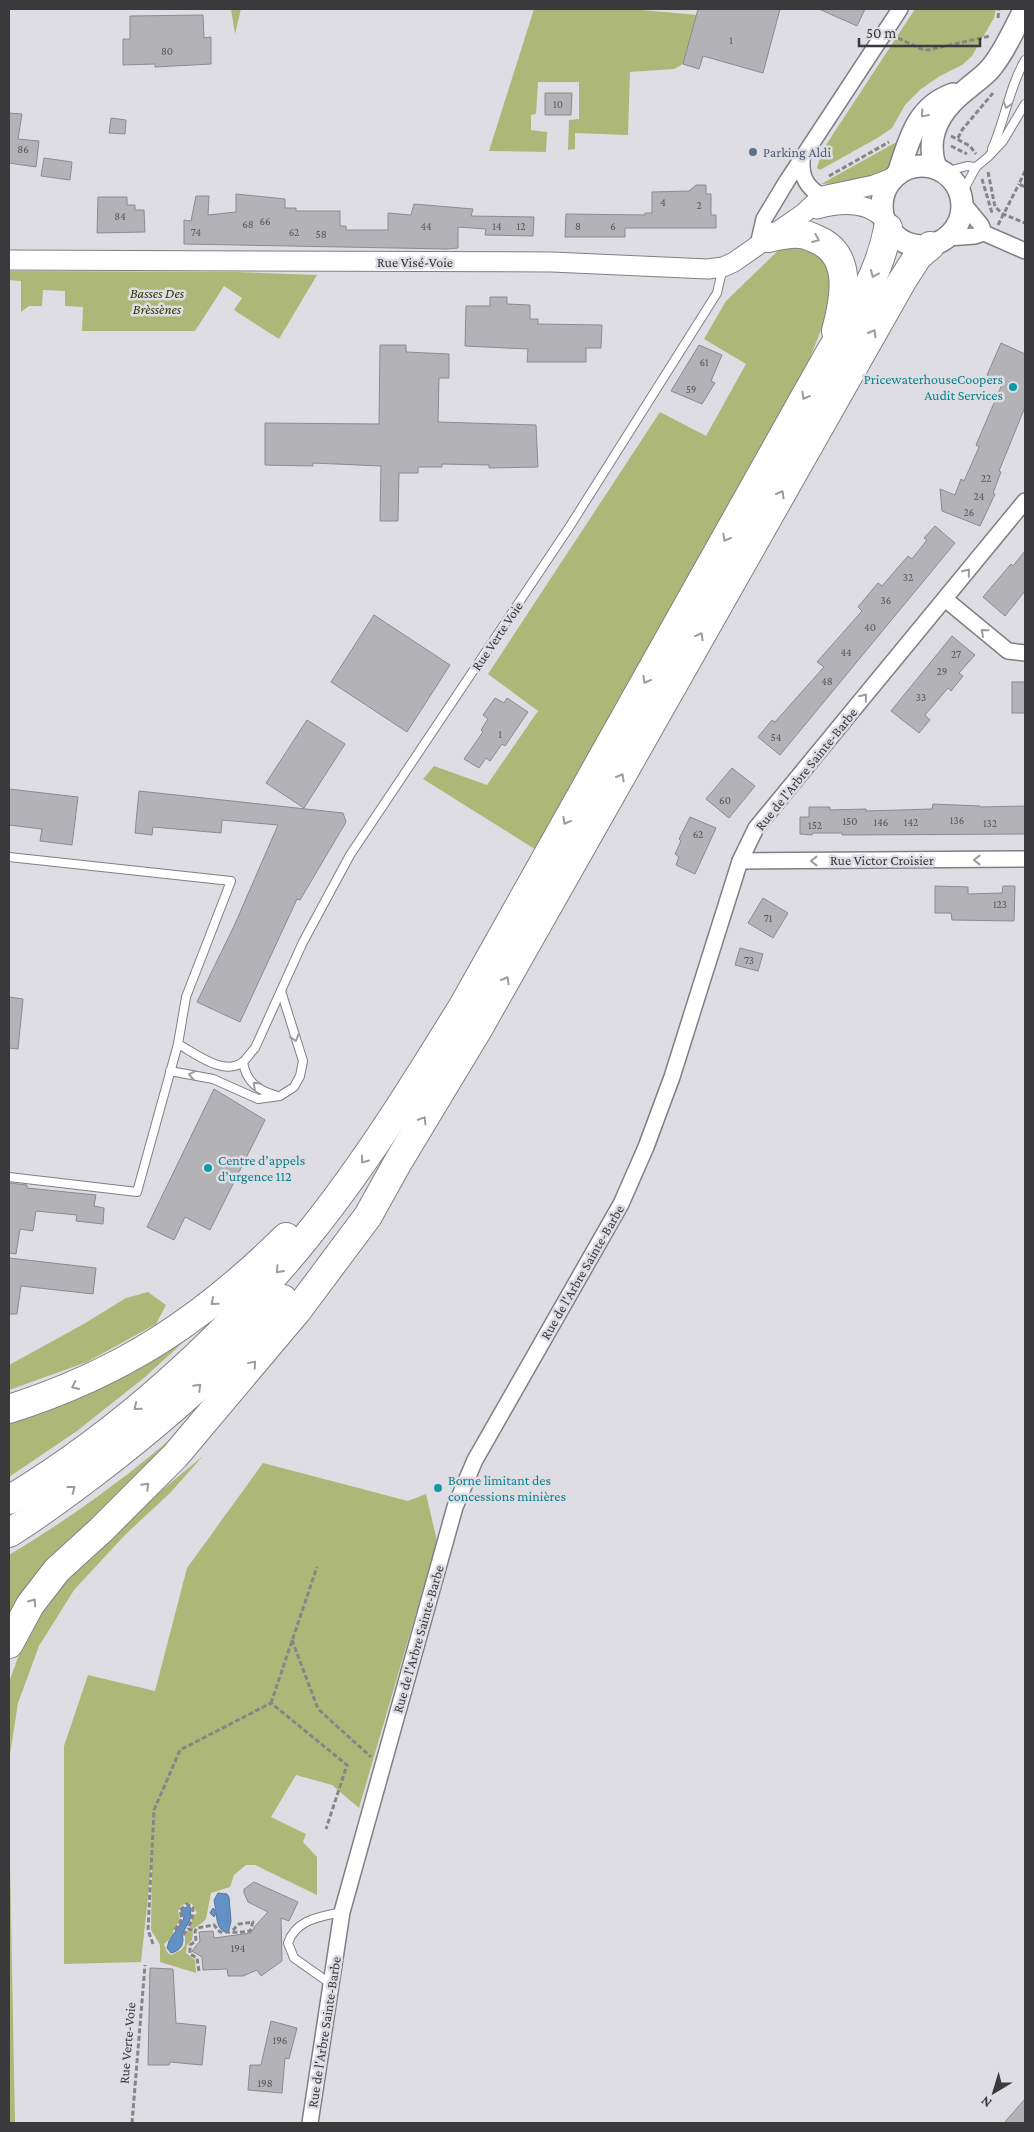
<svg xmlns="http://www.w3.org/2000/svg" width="1034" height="2132" viewBox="0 0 1034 2132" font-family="'Crimson Pro',serif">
  <rect width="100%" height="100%" fill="#dedde3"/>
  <!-- green -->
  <g fill="#adb878">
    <polygon points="231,9 241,9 235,34"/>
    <polygon points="534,9 631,9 697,15 683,64 674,69 630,72 628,135 575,133 575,149 568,150 569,120 579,119 579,82 538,82 536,114 531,115 531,130 547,132 546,152 489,151"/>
    <polygon points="915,9 996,9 994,18 972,56 962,65 940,76 921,89 905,105 892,128 879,137 820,170 817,168 822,151"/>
    <path d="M902,139C899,146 897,156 893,162C876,182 845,183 821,184Z"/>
    <polygon points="786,243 825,253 835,294 806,368 538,851 423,779 434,766 487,785 538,711 488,674 660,412 706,436 746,364 704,339 726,301"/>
    <polygon points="9,271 236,272 317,275 279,339 234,310 242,298 224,286 195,331 82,331 83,307 65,306 65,291 43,290 42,306 29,306 21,312 21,281 9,280"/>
    <polygon points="148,1292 166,1305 156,1324 87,1362 9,1390 9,1365 82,1325 126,1298"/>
    <polygon points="191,1335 145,1377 77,1431 9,1477 9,1421"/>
    <path d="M196,1417L9,1626V1555C76,1515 138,1469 196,1417Z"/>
    <polygon points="203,1456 170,1493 125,1535 74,1590 39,1646 18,1703 9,1761 9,1682 23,1644 43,1609 78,1566 144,1505"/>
    <polygon points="263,1463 408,1501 426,1494 437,1541 359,1808 332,1785 296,1775 271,1817 306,1834 303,1842 317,1857 317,1895 255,1865 246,1865 234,1875 230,1887 211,1893 206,1919 202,1923 193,1929 190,1928 193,1916 197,1913 192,1904 188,1903 182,1905 178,1911 180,1920 173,1931 173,1936 164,1944 167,1952 171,1955 181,1950 185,1945 185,1934 188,1931 193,1932 192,1940 187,1945 186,1953 195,1960 196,1973 160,1962 160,1945 151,1930 152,1860 141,1962 64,1964 64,1746 88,1675 155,1691 187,1568"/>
    <polygon points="9,1811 15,2123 9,2123"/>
  </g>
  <!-- water -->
  <g fill="#6291c5" stroke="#56779c">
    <path d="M218,1893L227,1894L229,1897L231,1921L229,1930L225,1932C218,1929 217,1921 216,1913L214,1917L210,1913L213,1908L216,1911L214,1900Z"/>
    <path d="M189,1906L191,1908L190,1920L182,1934C185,1943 181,1951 171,1953L167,1948L169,1941L183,1920L184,1917L181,1912L182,1909Z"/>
  </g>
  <!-- building -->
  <g fill="#b2b2b7" stroke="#8a8a8f">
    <polygon points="698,9 780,9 763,73 703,56 699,69 683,64"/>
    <polygon points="819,9 865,9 857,26"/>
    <polygon points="203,15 204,38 211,37 211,64 155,67 155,64 123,65 123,39 130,39 130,16"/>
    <polygon points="545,93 572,93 571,115 545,115"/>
    <polygon points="9,113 22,114 18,139 39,141 36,167 9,163"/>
    <polygon points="111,118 126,120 125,134 109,133"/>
    <polygon points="44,158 72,162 70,180 41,176"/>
    <polygon points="696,185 706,185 706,194 711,194 711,215 716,215 716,228 625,228 625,237 565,237 566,214 645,215 645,213 652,213 652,192 689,191"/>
    <polygon points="236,194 285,199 285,208 296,208 296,211 340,211 340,226 346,226 346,230 388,230 388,213 411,215 414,204 473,209 471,216 534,217 533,236 485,235 486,229 458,227 458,248 447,249 184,244 184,220 191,221 196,196 209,196 208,215 236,212"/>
    <polygon points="98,197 127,197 127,205 135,205 135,210 144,210 145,232 97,233"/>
    <polygon points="490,297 507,297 507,304 530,305 530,319 538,319 538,324 602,325 601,348 586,348 586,362 527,362 528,349 465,346 466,306 490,306"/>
    <polygon points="1001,343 1025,354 1025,407 999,471 1001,472 993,493 995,494 980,526 942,511 940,489 955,495 961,479 964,481 979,447 976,445 1003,382 987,375"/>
    <polygon points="380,345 406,345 406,352 449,354 449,378 439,378 438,422 536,425 538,467 489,468 489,465 442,464 442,467 418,467 418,473 399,473 398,521 380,521 381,466 313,463 313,466 265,465 265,423 379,424"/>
    <polygon points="699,345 722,355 711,381 715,383 702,404 671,391"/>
    <polygon points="935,526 955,543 780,755 758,737 772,720 775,722 824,667 817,662 862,611 858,607 878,583 882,586 908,556 912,559 927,540 924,538"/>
    <polygon points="1025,551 1025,591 1005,616 983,597 1011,564 1013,566"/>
    <polygon points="374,615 450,665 407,732 331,682"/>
    <polygon points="952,636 975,655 959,673 963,676 951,691 948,688 925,715 930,720 919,733 891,711"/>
    <rect x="1012" y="682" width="13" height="31"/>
    <polygon points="495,698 504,703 507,698 528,712 505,746 502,744 490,761 486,758 479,768 464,759 483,732 481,730 488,719 483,715"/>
    <polygon points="307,720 345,744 304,808 266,783"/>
    <polygon points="732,768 755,786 729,818 706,799"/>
    <polygon points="9,789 78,797 72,845 40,841 42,829 9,825"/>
    <polygon points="139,791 343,813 346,822 300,900 297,899 240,1022 197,1002 235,924 278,825 222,820 221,833 153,827 152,835 135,833"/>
    <polygon points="933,804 980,806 980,807 1025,806 1025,834 842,835 842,833 813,833 812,835 800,834 800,817 809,817 809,807 830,807 830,810 866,809 866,811 932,809"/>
    <polygon points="690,817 716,828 695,874 676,865 679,857 675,854 681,841 679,839"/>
    <polygon points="935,886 968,887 968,894 1002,893 1003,886 1015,886 1014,921 952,920 951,913 935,913"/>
    <polygon points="763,898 788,913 773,938 748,923"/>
    <polygon points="740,948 763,954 758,971 735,965"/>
    <polygon points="9,997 23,999 18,1049 9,1048"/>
    <polygon points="214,1089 265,1120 210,1230 185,1217 174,1240 147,1227"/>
    <polygon points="9,1183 27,1185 27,1188 96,1195 94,1206 104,1208 103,1224 76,1221 77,1215 36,1211 33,1231 20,1229 16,1254 9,1253"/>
    <polygon points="9,1258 96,1268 93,1294 21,1286 17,1314 9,1314"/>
    <polygon points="254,1882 298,1902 289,1921 281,1918 282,1961 261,1976 257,1970 243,1976 228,1976 227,1969 203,1970 202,1957 192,1951 200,1941 199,1932 213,1931 214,1938 251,1933 255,1926 268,1912 248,1902 244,1893 244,1889"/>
    <polygon points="150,1968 173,1969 176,2023 206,2026 202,2065 170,2062 169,2065 148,2065"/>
    <polygon points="271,2021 297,2028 289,2059 285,2058 282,2093 248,2090 250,2065 261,2065"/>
    <polygon points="1025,2099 1025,2123 1004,2123"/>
  </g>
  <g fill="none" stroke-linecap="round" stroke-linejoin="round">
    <!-- service casing -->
    <g stroke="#807f84" stroke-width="10">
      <g id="service">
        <path d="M992,149C1005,120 1009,88 1025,60"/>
        <polyline points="944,172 967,166 976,167"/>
        <polyline points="961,195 976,167 988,157 1003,141 1025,104"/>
        <polyline points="9,857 231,881 186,997 178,1044 137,1192 9,1177"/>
        <path d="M178,1044C195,1053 225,1078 244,1061C248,1057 251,1052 255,1048L303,942L350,855L570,526L717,293L723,267"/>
        <path d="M243,1062C246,1081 257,1090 275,1095"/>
        <polyline points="170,1071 213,1079 258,1099 280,1096 294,1087 300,1076 303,1061 281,991"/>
        <path d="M331,1984L294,1958L288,1943C296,1919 320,1917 342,1912"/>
      </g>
    </g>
    <!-- minor casing -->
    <g stroke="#807f84" stroke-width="18">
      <g id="minor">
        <path d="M802,161C801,177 807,188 822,196"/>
        <polyline points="963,203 981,225 984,233"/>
        <polyline points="947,238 975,236 984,233 1025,251"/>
        <polyline points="758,245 764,219 787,181 900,9"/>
        <polyline points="945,599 1008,651 1025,653"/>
        <polyline points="740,861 1025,859"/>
        <polyline points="310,2123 342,1912 455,1507 475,1460 621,1204 646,1147 672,1077 740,861 756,828 1025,501"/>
      </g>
    </g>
    <!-- tertiary casing -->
    <g stroke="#807f84" stroke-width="21">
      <g id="tertiary">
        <path d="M817,209C839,203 867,201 884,219"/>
        <polyline points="9,260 552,262 708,269 723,267 734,262 804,213 822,196 874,185 895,177"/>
      </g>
    </g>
    <!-- secondary casing -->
    <g stroke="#807f84" stroke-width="24">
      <g id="secondary">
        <circle cx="922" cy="206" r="40"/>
        <path d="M936,168C924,136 941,109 967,89C975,82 983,77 990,69C1005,52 1014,28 1025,9"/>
        <path d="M898,174C909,141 916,107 953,94"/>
      </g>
    </g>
    <!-- motorway casing -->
    <g stroke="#807f84" stroke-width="30">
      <g id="motorway">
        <path d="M768,238C778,236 789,233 799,234C806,234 812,237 818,240C854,256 844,301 836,331"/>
        <path d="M9,1409C122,1373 202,1320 286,1237"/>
        <path d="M9,1500C122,1432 226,1337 308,1235C366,1163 415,1084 463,1006L829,354C854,314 880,274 888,228"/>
        <path d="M9,1533C37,1516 63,1496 90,1476C160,1423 226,1366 283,1299"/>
        <polyline points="9,1644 30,1605 57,1570 101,1530 175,1456 297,1311 368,1216 398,1162 477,1031 902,281 918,256 930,246"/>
      </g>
    </g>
    <!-- path -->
    <g stroke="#868689" stroke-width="3" stroke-dasharray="5 2.5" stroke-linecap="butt">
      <polyline points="998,18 999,9"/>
      <polyline points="898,38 921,49 928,50 990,36"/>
      <polyline points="951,136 970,146 976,154"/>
      <polyline points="958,138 962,130 993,93"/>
      <polyline points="951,146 967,154"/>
      <polyline points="1025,171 1019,184 1025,187"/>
      <polyline points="988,172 995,207 1003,214 1025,223"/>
      <polyline points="829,176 889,142"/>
      <polyline points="982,179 992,213"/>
      <polyline points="998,225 1019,184"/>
      <polyline points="292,1640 318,1709 371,1757"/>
      <polyline points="271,1703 317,1567"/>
      <polyline points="175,1930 182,1919 180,1910 187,1904 193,1908 192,1919 188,1929"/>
      <polyline points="183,1935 188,1929 195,1931"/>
      <polyline points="153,1944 148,1930 154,1810 180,1750 271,1703 347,1765 326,1829"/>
      <path d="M199,1971L197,1958L190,1954V1945L196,1941L195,1931L197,1928L214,1925L220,1932C230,1932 240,1933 250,1931L253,1922L239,1924L231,1932"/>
      <polyline points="132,2123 145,1965"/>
    </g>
    <!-- service -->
    <use href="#service" stroke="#fff" stroke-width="8"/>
    <!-- minor -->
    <use href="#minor" stroke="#fff" stroke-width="15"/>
    <!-- tertiary -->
    <use href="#tertiary" stroke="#fff" stroke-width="19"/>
    <!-- secondary -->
    <use href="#secondary" stroke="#fff" stroke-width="21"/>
    <!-- motorway -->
    <use href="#motorway" stroke="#fff" stroke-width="28"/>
  </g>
  <!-- one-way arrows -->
  <defs><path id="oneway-chevron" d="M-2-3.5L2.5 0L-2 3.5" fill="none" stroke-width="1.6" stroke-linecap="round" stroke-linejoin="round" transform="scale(1.25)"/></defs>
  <g stroke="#9c9c9e">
    <use href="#oneway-chevron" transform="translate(1007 105) rotate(106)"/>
    <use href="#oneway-chevron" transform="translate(924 114) rotate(131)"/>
    <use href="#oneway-chevron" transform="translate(816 239) rotate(23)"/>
    <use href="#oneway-chevron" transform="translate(874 274) rotate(113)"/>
    <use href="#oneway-chevron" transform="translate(873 333) rotate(-60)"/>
    <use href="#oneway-chevron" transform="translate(805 396) rotate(119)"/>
    <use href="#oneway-chevron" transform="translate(781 494) rotate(-60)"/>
    <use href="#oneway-chevron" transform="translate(726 538) rotate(119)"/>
    <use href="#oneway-chevron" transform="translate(967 572) rotate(-51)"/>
    <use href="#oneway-chevron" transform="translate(984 632) rotate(-140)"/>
    <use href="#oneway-chevron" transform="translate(700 636) rotate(-61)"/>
    <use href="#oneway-chevron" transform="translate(646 680) rotate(119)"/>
    <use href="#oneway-chevron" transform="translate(864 697) rotate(-51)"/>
    <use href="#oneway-chevron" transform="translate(621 777) rotate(-61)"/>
    <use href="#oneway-chevron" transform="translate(566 821) rotate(119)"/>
    <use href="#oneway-chevron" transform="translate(977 860) rotate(180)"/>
    <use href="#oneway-chevron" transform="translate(814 861) rotate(180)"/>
    <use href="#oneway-chevron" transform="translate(506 980) rotate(-60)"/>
    <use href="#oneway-chevron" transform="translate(295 1038) rotate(73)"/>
    <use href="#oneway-chevron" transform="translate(192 1075) rotate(-169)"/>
    <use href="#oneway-chevron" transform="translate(256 1085) rotate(-137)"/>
    <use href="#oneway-chevron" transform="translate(423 1120) rotate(-58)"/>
    <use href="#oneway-chevron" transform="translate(364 1160) rotate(126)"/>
    <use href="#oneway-chevron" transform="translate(279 1270) rotate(132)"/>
    <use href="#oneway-chevron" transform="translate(214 1302) rotate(140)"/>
    <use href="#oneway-chevron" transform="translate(253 1364) rotate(-50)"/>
    <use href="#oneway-chevron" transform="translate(75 1386) rotate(155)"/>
    <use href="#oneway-chevron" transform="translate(198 1387) rotate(-45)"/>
    <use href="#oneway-chevron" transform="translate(137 1407) rotate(141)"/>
    <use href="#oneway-chevron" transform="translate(146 1486) rotate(-45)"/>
    <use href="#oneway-chevron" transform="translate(72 1489) rotate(-37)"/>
    <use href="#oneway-chevron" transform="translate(33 1602) rotate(-55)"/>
  </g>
  <!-- markers -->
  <circle fill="#5c6f8a" stroke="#dedde3" stroke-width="2" cx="753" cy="152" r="5"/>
  <g fill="#0f9aa8" stroke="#dedde3" stroke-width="2">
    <circle cx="1013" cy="387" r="5"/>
    <circle cx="208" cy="1168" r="5"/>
    <circle cx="438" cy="1488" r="5"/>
  </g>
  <g text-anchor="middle" stroke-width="5" stroke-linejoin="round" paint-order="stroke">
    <!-- number labels -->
    <g font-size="11" fill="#58585b">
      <text x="731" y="44">1</text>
      <text x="167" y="55">80</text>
      <text x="558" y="108">10</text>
      <text x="23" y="153">86</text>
      <text x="663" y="206">4</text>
      <text x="699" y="209">2</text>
      <text x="120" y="220">84</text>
      <text x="265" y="225">66</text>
      <text x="248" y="228">68</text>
      <text x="426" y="230">44</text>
      <text x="497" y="230">14</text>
      <text x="521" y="230">12</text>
      <text x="578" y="230">8</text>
      <text x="613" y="230">6</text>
      <text x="196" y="236">74</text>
      <text x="294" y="236">62</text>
      <text x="321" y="238">58</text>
      <text x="704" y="366">61</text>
      <text x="691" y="393">59</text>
      <text x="986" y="482">22</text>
      <text x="979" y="500">24</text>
      <text x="969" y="516">26</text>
      <text x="908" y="581">32</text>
      <text x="886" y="604">36</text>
      <text x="870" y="631">40</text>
      <text x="846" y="656">44</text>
      <text x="956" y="658">27</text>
      <text x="942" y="675">29</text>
      <text x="827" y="685">48</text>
      <text x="921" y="701">33</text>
      <text x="500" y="738">1</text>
      <text x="776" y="741">54</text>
      <text x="725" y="804">60</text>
      <text x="957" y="824">136</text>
      <text x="850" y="825">150</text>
      <text x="881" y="826">146</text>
      <text x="911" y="826">142</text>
      <text x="990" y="827">132</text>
      <text x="815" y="829">152</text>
      <text x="698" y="838">62</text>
      <text x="1000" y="908">123</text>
      <text x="768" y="922">71</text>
      <text x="749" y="964">73</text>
      <text x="238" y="1952">194</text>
      <text x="280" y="2044">196</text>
      <text x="265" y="2087">198</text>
    </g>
    <!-- service labels -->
    <g font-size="14" fill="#4e5e75" stroke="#dedde3" text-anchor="start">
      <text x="763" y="157">Parking Aldi</text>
    </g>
    <!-- street labels -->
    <g font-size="14" fill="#3a3a3c" stroke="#dedde3">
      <text x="415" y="267">Rue Visé-Voie</text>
      <text transform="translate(497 636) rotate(-56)" y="5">Rue Verte Voie</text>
      <text transform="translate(806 769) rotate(-51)" y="5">Rue de l'Arbre Sainte-Barbe</text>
      <text x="882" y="865">Rue Victor Croisier</text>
      <text transform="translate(582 1272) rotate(-60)" y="5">Rue de l'Arbre Sainte-Barbe</text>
      <text transform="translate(418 1639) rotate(-74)" y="5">Rue de l'Arbre Sainte-Barbe</text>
      <text transform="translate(324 2032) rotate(-81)" y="5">Rue de l'Arbre Sainte-Barbe</text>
      <text transform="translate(127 2043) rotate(-85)" y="5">Rue Verte-Voie</text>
    </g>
    <!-- park labels -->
    <g font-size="14" font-style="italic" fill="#313700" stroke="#dedde3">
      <text x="157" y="298">Basses Des<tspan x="157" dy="16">Brèssènes</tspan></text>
    </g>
    <!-- culture labels -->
    <g font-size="14" fill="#0d838f" stroke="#dedde3" text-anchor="start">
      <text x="1003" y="384" text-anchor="end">PricewaterhouseCoopers<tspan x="1003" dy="16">Audit Services</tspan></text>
      <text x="218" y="1165">Centre d’appels<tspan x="218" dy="16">d’urgence 112</tspan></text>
      <text x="448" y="1485">Borne limitant des<tspan x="448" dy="16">concessions minières</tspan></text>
    </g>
  </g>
  <!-- border -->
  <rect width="1034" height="2132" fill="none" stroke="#3a3a3c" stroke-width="20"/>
  <!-- north arrow -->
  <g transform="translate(994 2092) rotate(218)" stroke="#dedde3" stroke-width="4" paint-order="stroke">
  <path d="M0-4L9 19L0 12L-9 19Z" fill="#3a3a3c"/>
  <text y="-8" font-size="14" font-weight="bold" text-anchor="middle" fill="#3a3a3c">N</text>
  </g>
  <!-- scale -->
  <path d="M859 38v8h121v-8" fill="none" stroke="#3a3a3c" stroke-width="2.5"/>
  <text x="866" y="38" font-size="15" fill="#3a3a3c" stroke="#dedde3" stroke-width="4" paint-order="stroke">50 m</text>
</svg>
